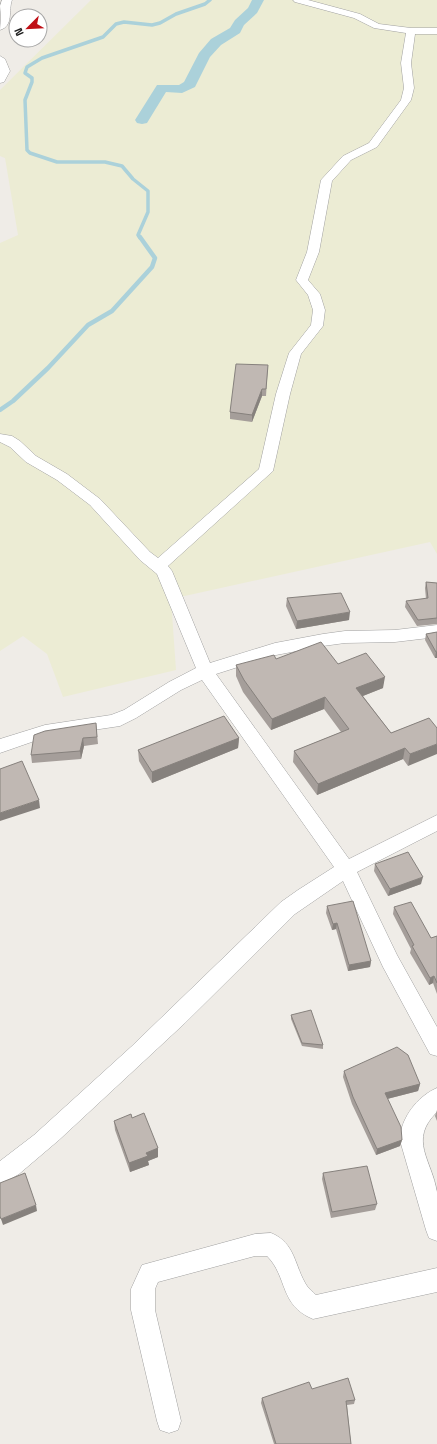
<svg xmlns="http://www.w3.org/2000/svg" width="437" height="1444" viewBox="0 0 437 1444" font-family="'Space Grotesk',sans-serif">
  <rect width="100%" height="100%" fill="#efece7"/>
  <!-- farmland -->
  <polygon fill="#ececd4" points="91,0 437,0 437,554 430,542 171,599 176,670 63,697 47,654 23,636 0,651 0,243 18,235 5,158 0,156 0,90"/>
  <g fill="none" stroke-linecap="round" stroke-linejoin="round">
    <!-- stream-far1 -->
    <polyline stroke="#abd1da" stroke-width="3.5" points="140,238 138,235 148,212 148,191 133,179 122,166 105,162 57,162 30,153 27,150 25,100 32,82 32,78 25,73 27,67 42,58 103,37 116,24 124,22 152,25 160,23 176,14 205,4 210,0"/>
    <!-- stream -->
    <polyline stroke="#abd1da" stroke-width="4.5" points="0,410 13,401 48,368 88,325 112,311 152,267 155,258 140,237"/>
    <!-- canal -->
    <polygon fill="#abd1da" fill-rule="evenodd" points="252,0 264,0 257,13 244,25 240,33 221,45 210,57 195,87 182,93 166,92 147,123 142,124 137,123 135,120 157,85 179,85 184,82 199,53 211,39 230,28 235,20 248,8"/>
    <!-- street casing -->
    <g stroke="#a1a1a1" stroke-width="1">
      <g id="street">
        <path d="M2,0H12C8,10 14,26 0,30L1,17L0,6Z"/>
        <polygon points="293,0 308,0 360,14 379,24 411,28 437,28 437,34 415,34 411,63 414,88 411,100 377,147 351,160 332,181 319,252 308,280 320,294 325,310 323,326 301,354 290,394 273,471 168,566 172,571 210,663 275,643 323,634 345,631 395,630 437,625 437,637 395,642 345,643 323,646 276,655 216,674 349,859 437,815 437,831 357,872 397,955 437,1027 437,1056 430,1054 383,967 343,881 295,914 185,1023 59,1140 19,1174 0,1185 0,1161 34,1135 132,1046 281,902 298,890 334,867 202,680 181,690 136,718 120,726 46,737 0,753 0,739 45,725 111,715 124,710 169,682 196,668 157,574 140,560 90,505 57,480 26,462 10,447 0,442 0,434 12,436 20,441 36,456 67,474 100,499 150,552 158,558 259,469 276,394 289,353 311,325 313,310 308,295 296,280 307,252 321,180 343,156 369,143 401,100 404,88 401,63 406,33 374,28 354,18 295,2"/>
        <polygon points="0,56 5,59 10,71 4,82 0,83"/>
        <path d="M437,1088V1112C408,1140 432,1160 437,1192C437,1207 437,1225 437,1241L429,1238L426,1230L401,1144C401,1140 400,1135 401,1131C405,1113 420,1095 437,1088Z"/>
        <path d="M271,1233C296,1243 294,1266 307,1286C309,1289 313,1292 316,1295L437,1268V1292L313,1319C279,1305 288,1277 267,1256H255L158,1282L155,1289V1310L181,1421L178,1430L169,1433L160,1430L157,1421L131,1310V1289L142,1265L255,1234Z"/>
      </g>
    </g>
    <!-- street -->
    <use href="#street" fill="#fff" fill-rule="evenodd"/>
  </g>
  <!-- wall -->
  <g fill="#a59e9a">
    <polygon points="268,365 266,396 262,396 252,422 230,419 230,412"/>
    <polygon points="426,582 437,583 437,624 417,626 405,607 406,601 426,599 425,588"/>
    <polygon points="287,598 349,620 296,629 286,606"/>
    <polygon points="437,632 437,658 435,658 425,640 426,634"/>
    <polygon points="276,659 338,664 383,688 363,696 391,733 429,718 408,766 403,759 317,795 293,762 294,751 341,732 324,709 271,730 243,692 236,676 236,665"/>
    <polygon points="96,723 98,744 84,746 81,759 32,763 31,755"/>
    <polygon points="239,738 238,748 152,783 139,761 138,750"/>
    <polygon points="375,864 421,884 388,896 374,871"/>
    <polygon points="327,906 371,961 370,967 348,971 336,929 332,930 326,913"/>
    <polygon points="394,907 431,938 437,936 437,994 433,983 429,985 410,953 411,949 393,914"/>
    <polygon points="291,1015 323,1045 323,1049 302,1046 291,1019"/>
    <polygon points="344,1071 420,1084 418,1091 387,1099 402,1140 400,1146 376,1155 352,1104 343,1077"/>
    <polygon points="437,1110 437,1121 435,1116"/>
    <polygon points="132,1118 158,1148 158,1157 148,1161 149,1165 130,1172 115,1130 114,1121"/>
    <polygon points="323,1173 377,1204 375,1210 331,1218 322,1179"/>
    <polygon points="312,1389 355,1400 354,1404 347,1405 351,1444 274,1444 261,1403 262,1398"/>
  </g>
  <!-- shaded-wall -->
  <g fill="#86817d">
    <polygon points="262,389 262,396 252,422 252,415"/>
    <polygon points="350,612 349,620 296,629 297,621"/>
    <polygon points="436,652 437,652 437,658 435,658"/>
    <polygon points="385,677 383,688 355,699 356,688"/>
    <polygon points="325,697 324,709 271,730 272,719"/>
    <polygon points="83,738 84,746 81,759 80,751"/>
    <polygon points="239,738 238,748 152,783 152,772"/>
    <polygon points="437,744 437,754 408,766 410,754"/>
    <polygon points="405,748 403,759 317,795 318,784"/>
    <polygon points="39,800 40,808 0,821 0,813"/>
    <polygon points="423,877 421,884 388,896 390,889"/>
    <polygon points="337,923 336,929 332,930 333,924"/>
    <polygon points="371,961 370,967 348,971 349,965"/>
    <polygon points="434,976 433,983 429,985 430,978"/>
    <polygon points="420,1084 418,1091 383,1100 385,1093"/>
    <polygon points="402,1140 400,1146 376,1155 377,1149"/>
    <polygon points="158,1148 158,1157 148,1161 149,1165 130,1172 129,1163 146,1153"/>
    <polygon points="36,1205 37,1211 3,1225 1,1219"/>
  </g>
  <!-- building -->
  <g fill="#c0b8b3" stroke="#86817d">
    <polygon points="236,364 268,365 266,389 262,389 252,415 230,412"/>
    <polygon points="426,582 437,583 437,618 418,620 406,601 428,598"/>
    <polygon points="341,593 350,612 297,621 287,598"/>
    <polygon points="437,632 437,652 436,652 426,634"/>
    <polygon points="321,642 338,664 366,653 385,677 356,688 391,733 429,718 437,728 437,744 410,754 405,748 318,784 294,751 349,729 325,697 272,719 244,680 236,665 274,655 276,659"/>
    <polygon points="224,716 239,738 152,772 138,750"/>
    <polygon points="96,723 97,737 83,738 80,751 31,755 34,735 45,731"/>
    <polygon points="22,761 39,800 0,813 0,769"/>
    <polygon points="408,852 423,877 390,889 375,864"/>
    <polygon points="353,901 371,961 349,965 337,923 333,924 327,906"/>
    <polygon points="411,902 431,938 437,936 437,983 434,976 430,978 412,946 414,945 394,907"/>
    <polygon points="311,1010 323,1045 302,1043 291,1015"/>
    <polygon points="397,1047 408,1055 420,1084 385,1093 401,1127 402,1140 377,1149 353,1097 344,1071"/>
    <polygon points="144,1113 158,1148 146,1153 148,1156 129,1163 114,1121 131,1114 132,1118"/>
    <polygon points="367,1166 377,1204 332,1212 323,1173"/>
    <polygon points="25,1173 36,1205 1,1219 0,1216 0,1183"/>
    <polygon points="348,1378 355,1400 346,1401 351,1444 276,1444 262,1398 309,1382 312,1389"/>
  </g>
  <!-- north arrow -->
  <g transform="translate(28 28) rotate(246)"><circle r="19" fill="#ffffff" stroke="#a6a6a6"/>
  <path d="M0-3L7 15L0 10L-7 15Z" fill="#c00f16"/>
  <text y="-6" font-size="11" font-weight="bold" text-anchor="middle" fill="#202020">N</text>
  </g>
</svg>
